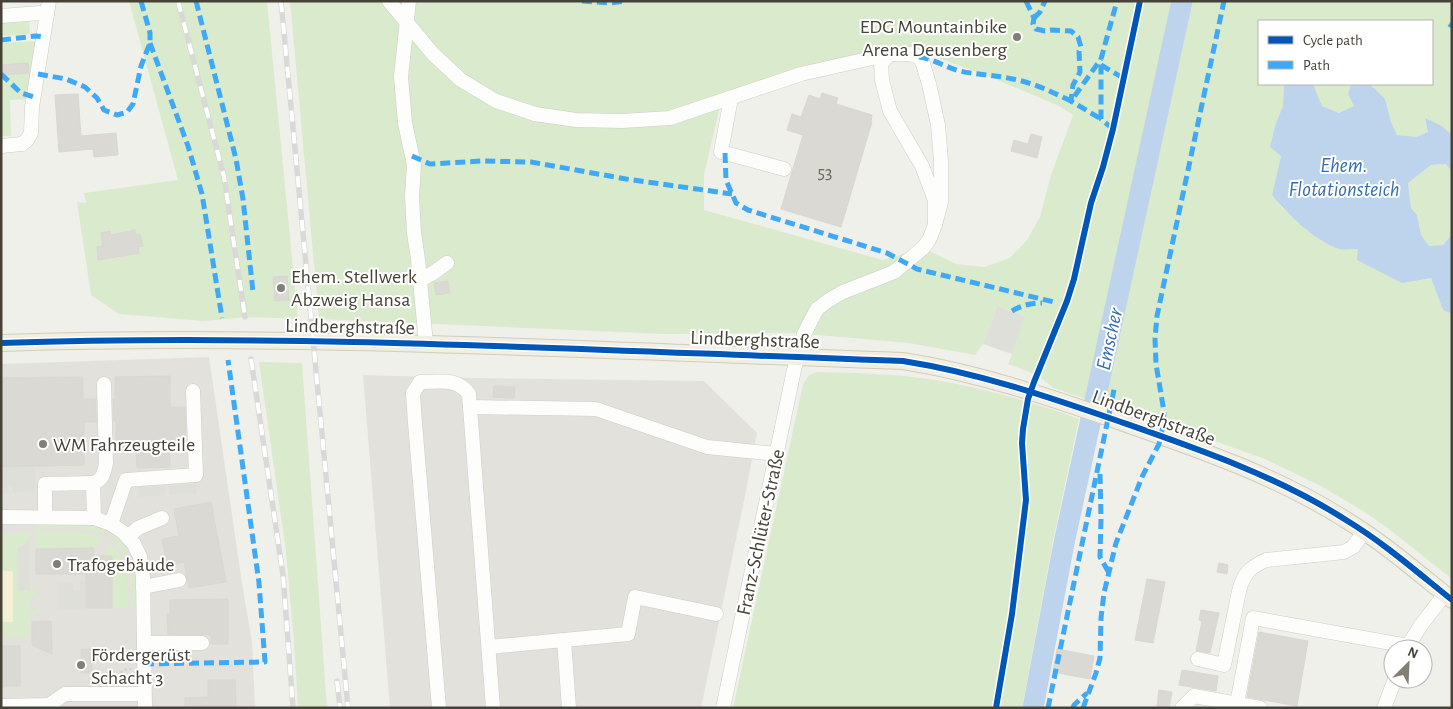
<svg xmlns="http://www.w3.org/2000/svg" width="1453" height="709" viewBox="0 0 1453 709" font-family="'Alegreya Sans',sans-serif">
  <rect width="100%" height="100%" fill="#f0f0eb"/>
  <!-- industrial -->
  <g fill="#e3e1dc">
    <polygon points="209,357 242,583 252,642 255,708 1,708 1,364"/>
    <polygon points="363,375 473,378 704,381 757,433 744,501 701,708 390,708"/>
  </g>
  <!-- green -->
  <g fill="#daeacc" fill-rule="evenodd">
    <polygon points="129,1 267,1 298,319 249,317 203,321 119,314 91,295 77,202 86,203 84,193 178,180"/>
    <path d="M290,1H1452V135L1442,126L1425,119L1428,132L1416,137L1397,135L1391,122L1385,99L1374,88L1368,84H1432V21H1259V84H1284L1283,106L1276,123L1281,156L1272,195L1282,208L1303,227L1325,243L1340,249H1358L1431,278L1443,310L1452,314V579L1389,529L1363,511L1321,486L1265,459L1172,426L1141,418L1054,388L1037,375L1008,364L1012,354L997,306L983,344L975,355L909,343L794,333L663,334L319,319ZM923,52L995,79L1059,106L1073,115L1051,175L1040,217L1027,240L1010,258L984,267L956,264L923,248L883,260L704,210V175L721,102L890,54Z"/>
    <polygon points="29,18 30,34 1,36 1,20"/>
    <polygon points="37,41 28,99 10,100 11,136 1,136 1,43"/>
    <polygon points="1313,84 1351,84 1348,94 1354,106 1339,113 1322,106"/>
    <polygon points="1446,164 1452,172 1452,234 1443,245 1429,247 1421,235 1417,215 1411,208 1408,183 1431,165"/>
    <polygon points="259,362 302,363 327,708 298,708 294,642 286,552"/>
    <path d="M817,372C860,373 904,374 947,382C992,391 1036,403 1079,419L1053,541L1022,708H733L803,384L809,375Z"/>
    <path d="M65,523L95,527L104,530L103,534C81,526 59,528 36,529V524Z"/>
    <polygon points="75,531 95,535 101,538 99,543 94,548 36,549 36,532"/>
    <polygon points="1,533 30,533 29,539 27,542 30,590 30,587 39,592 30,598 30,613 39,608 40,612 30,618 30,637 1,638"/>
    <path d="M114,535C135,554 136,581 136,607L132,608C132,582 131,558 112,539Z"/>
    <path d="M110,543C128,560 128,584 129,608H112V557L101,556L105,555Z"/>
  </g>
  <!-- sand -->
  <rect fill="#f3f0d6" x="1" y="571" width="12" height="51"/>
  <!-- parking -->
  <g fill="#dfdfda">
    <polygon points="997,306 1025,317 1012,354 983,344"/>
    <polygon points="1,468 35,468 35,492 12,493 12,486 9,486 9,493 1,493"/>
    <polygon points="196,484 197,494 170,495 170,486"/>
    <polygon points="165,486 165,495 138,497 138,487"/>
    <polygon points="29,539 30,590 18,591 17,549 27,542"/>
    <polygon points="80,581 85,581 85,610 57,610 57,582 73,582 73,590 80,591"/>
  </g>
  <!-- water -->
  <path fill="#bdd4ec" d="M1284,84H1313L1322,106L1339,113L1354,106L1348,94L1351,84H1368L1374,88L1385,99L1391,122L1397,135L1416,137L1428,132L1425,118L1442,126L1452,135V172L1446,164L1431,165L1408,183L1411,208L1417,215L1421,235L1429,246L1443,245L1452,234V314L1443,310L1431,278L1402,283L1357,260L1358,249C1352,249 1344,250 1339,249C1315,241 1287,214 1272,195L1281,156L1270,147L1276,123L1283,106Z"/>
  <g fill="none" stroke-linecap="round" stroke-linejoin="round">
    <!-- river -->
    <polyline stroke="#bdd4ec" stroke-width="21" points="1033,708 1064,543 1182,1"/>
  </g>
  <!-- building -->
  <g fill="#dad9d3" stroke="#d8d7d0">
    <polygon points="28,63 29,73 2,75 2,65"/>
    <polygon points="822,93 838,98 836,104 872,115 871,122 872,122 841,227 781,209 803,135 787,130 792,114 801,117 809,95 820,99"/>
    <polygon points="78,94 81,136 116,133 118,155 94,157 93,149 59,152 55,95"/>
    <polygon points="1031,134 1042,137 1037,158 1011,151 1014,140 1028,144"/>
    <polygon points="135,230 136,235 140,234 143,246 138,247 139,253 98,260 97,247 103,246 101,233 110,231 111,235"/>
    <polygon points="287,276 289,300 275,301 273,277"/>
    <polygon points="448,281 450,293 436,295 434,283"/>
    <polygon points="170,376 170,407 185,407 186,447 169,447 170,467 137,468 136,448 116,448 116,421 114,421 113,399 115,399 115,377"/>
    <polygon points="83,377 83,399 96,399 96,422 84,422 84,465 1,467 1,378"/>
    <polygon points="494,386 515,387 514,398 493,397"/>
    <polygon points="211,502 226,582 189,588 184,562 167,566 162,539 179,536 174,509"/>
    <polygon points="94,548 94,556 112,556 112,608 86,608 86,574 36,574 36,549"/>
    <polygon points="1219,563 1228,565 1227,574 1217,572"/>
    <polygon points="1147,579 1165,582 1153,643 1135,640"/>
    <polygon points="228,599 228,644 211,644 211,635 168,634 167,614 170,614 170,600"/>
    <polygon points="1201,610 1219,613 1210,653 1196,651 1202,621 1199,620"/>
    <polygon points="51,621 52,654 32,645 32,622"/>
    <polygon points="1259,632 1308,641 1297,706 1247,697"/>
    <rect x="1" y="646" width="19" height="40"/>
    <polygon points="81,649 91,649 92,673 81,673"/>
    <polygon points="1057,649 1094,656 1090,679 1053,672"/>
    <polygon points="1182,670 1218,676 1216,691 1179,685"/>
    <polygon points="208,680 235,680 236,708 185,708 185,698 208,697"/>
    <polygon points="1159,690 1172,692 1169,708 1157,706"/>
  </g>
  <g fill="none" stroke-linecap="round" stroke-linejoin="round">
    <!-- minor casing -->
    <g stroke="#cecdc8" stroke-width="15">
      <g id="minor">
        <polyline points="389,1 433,54 461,80 496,101 535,114 576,120 622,121 670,118 801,74 890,54 910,54 919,57 923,64 929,84 938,125 941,161 941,202 935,225"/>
        <polyline points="409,1 401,77 405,123 414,165 412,196 414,233 418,259 426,344"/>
        <polyline points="1,16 40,13 47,14"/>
        <polyline points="731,98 721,152 784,169"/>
        <polyline points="1,146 22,144 27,140 31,133 32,107 49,1"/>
        <polyline points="420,280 433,273 447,263"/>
        <polyline points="470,407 596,409 707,447 776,454"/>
        <path d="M93,483C103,480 104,473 106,463L104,384"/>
        <polyline points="1,517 94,518 111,524 123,532 134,544 140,557 143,577 145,708"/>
        <polyline points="45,517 45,484 93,483 94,518"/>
        <polyline points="111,524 126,480 196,475 193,391"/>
        <polyline points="128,537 138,528 162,518"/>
        <polyline points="143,587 179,580"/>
        <polyline points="564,640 628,634 635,597 716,614"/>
        <polyline points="144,643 202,643"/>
        <polyline points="1408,646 1421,625 1445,594"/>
        <polyline points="489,647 564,640 569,708"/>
        <path d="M1198,659L1224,665L1239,591C1244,573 1249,568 1266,560L1344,552L1353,547L1364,532"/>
        <polyline points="1237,704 1253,618 1408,646 1407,649"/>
        <polyline points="1,706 49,705 65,694 144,694"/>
        <path d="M439,708L415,423L413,393L420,382C440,382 456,377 469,394L493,708"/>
        <polyline points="723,708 794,370 804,334 817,309 829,300 843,292 894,272 923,248 929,240 935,225 935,200 922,166 890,111 882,80 881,63 890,54"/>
        <polyline points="1182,708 1194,696 1260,708"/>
        <polyline points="1384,708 1395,679"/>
      </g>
    </g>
    <!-- major casing -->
    <g stroke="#d1cdb9" stroke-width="18">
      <path id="major" d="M1,343C302,333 603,351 903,361C979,373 1049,397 1121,422C1198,449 1277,476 1346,520C1384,543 1417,572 1452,600"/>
    </g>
    <!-- path -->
    <path stroke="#d1cfcb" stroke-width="2" stroke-dasharray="2.5 2.5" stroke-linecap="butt" d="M115,681C119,673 122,669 131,669"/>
    <!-- minor -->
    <use href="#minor" stroke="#fdfdfc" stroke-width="14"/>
    <!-- major -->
    <use href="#major" stroke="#f1eee4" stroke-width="16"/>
    <!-- rail casing -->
    <g stroke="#d9d9d8" stroke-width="5.5">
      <g id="rail">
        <polyline points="178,1 224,177 245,317"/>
        <polyline points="281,1 348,708"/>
        <polyline points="251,359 283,575 293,708"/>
        <polyline points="337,681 340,708"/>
      </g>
    </g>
    <!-- rail -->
    <use href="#rail" stroke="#fff" stroke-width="4" stroke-dasharray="11" stroke-linecap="butt"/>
    <!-- quiet -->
    <g stroke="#3fa9f5" stroke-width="5" stroke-dasharray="10 5" stroke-linecap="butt">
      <polyline points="196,1 236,159 243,199 253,292"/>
      <polyline points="582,1 610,3 625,1"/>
      <polyline points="1026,1 1034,18 1033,24 1036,29 1045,31 1052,30 1071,31 1078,37 1081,47 1079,51 1080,72 1073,85 1071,101 1101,119"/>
      <polyline points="1034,18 1040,12 1045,1"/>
      <polyline points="1449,24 1452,26"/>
      <polyline points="1,40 36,36 44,37"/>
      <polyline points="150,43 188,146 202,194 222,318"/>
      <path d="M919,57C934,59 945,67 960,71C977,75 996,75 1013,79C1034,83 1052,92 1071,101L1101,59"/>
      <polyline points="1101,65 1123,78"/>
      <polyline points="1,74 21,93 34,97"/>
      <polyline points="38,74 66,79 85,87 97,98 104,110 117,115 127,112 133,104 141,66 150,43 150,33 141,1"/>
      <polyline points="1113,129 1101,119 1101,59 1117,1"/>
      <polyline points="725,153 726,180 736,203 748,210 887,253 917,269 1054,302"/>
      <polyline points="412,156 430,164 481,161 531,162 626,179 732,194"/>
      <path d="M1012,311C1022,305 1031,303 1042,303"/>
      <polyline points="1100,474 1101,518 1100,557 1109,573"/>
      <polyline points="144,664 265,662 259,583 228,360"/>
      <polyline points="1048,708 1115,385"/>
      <polyline points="1073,708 1074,705 1087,693"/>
      <polyline points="1083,708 1096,673 1100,658 1101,618 1104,593 1116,543 1142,477 1159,444 1163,426 1164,412 1156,364 1155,339 1157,316 1224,1"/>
    </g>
    <!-- cycleway casing -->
    <g stroke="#fff" stroke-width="9">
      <g id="cycleway">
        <path d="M1,343C302,333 603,351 903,361C979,373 1049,397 1121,422C1198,449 1277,476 1346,520C1384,543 1417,572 1452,600"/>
        <polyline points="996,708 1012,614 1026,500 1022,443 1023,429 1028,399 1034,382 1067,301 1074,279 1091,203 1103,167 1113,129 1140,1"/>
      </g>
    </g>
    <!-- cycleway -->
    <use href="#cycleway" stroke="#0057b8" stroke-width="6"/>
  </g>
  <!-- markers -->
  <g fill="#827f76" stroke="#fff" stroke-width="2">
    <circle cx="1017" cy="37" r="5"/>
    <circle cx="281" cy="288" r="5"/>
    <circle cx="43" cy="444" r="5"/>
    <circle cx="57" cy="564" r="5"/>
    <circle cx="81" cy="665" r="5"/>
  </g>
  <g text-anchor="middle" stroke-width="4" stroke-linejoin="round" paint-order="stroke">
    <!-- number labels -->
    <g font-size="18" fill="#6c685f">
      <text x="825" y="178">53</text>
    </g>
    <!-- poi labels -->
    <g font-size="20" fill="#464237" stroke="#fff" text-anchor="start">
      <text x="1007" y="33" text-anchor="end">EDG Mountainbike<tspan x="1007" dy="23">Arena Deusenberg</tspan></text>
      <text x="291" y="283">Ehem. Stellwerk<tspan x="291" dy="23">Abzweig Hansa</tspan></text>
      <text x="53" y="451">WM Fahrzeugteile</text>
      <text x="67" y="571">Trafogebäude</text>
      <text x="91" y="661">Fördergerüst<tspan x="91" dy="23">Schacht 3</tspan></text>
    </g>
    <!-- street labels -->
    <g font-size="20" fill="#464237" stroke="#fff">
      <text transform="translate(350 326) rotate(1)" y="7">Lindberghstraße</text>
      <text transform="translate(755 339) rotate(2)" y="7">Lindberghstraße</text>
      <text transform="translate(1154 417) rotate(20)" y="7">Lindberghstraße</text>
      <text transform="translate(760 532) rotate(-78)" y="7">Franz-Schlüter-Straße</text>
    </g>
    <!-- water labels -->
    <g font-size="21" font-style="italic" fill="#366dac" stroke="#fff">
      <text x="1344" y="172">Ehem.<tspan x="1344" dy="24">Flotationsteich</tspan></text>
      <text transform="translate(1109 339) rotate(-78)" y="7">Emscher</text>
    </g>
  </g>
  <!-- border -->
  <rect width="1453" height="709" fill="none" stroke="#464237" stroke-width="5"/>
  <!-- legend -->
  <rect x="1258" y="20" width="175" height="65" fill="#ffffff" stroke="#b5b3af"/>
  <rect x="1268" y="36" width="25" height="8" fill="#0057b8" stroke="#b5b3af"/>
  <text x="1303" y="45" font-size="15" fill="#464237">Cycle path</text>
  <rect x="1268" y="61" width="25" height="8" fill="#3fa9f5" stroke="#b5b3af"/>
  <text x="1303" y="70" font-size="15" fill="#464237">Path</text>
  <!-- north arrow -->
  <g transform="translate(1408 664) rotate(24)"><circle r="24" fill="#ffffff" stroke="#b5b3af"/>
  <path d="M0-4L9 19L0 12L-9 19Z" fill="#827f76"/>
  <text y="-8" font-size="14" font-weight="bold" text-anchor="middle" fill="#464237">N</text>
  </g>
</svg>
